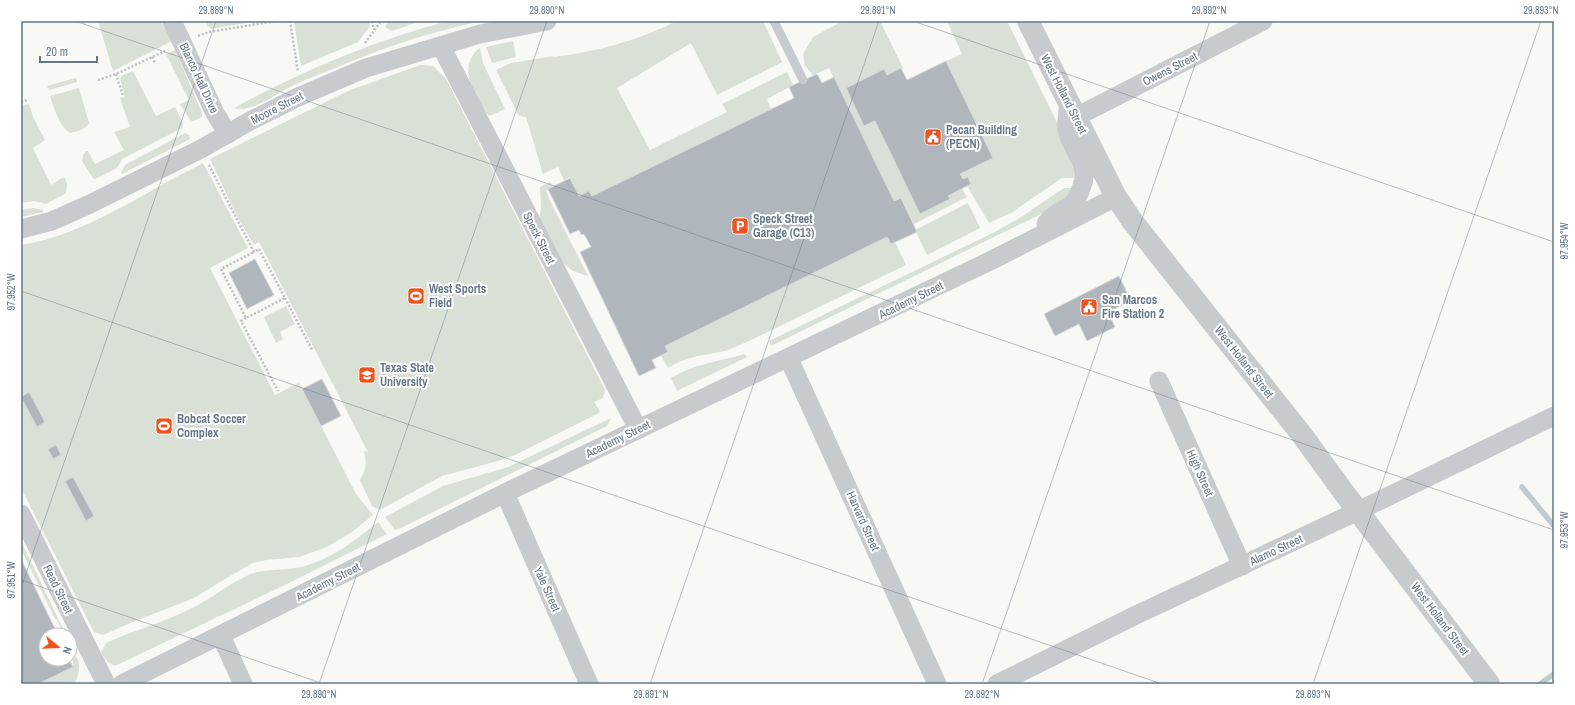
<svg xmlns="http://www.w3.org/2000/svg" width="1575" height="705" viewBox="0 0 1575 705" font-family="'Archivo Narrow',sans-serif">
  <rect width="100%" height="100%" fill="#f8f8f5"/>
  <!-- green -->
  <g fill="#d9e0d5">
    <polygon points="98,21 161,21 172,41 113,71"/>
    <polygon points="206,21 258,21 211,29 207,26"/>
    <polygon points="294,21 369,21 370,26 358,42 301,66"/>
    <polygon points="389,21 421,21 392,31 385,27"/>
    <path d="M448,21H473V23C427,33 383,48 340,66C323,73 306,79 290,87C276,95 249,113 234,108C302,71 373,41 448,21Z"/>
    <path d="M677,21H763L782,62L717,95L691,43L617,88L650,150L727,112L722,104L787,72L793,85L767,99L771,109L592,196L589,191L579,196L570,177L564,180L558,167L543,174L526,117L519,116L496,70L511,63L553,56V57C596,52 639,40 677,21Z"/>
    <polygon points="843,21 880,21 903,68 887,75 884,69 846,88 864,126 875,121 920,214 949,199 948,196 962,189 967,197 914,224 901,198 894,201 829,68 813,75 805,66 803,54 813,37"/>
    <polygon points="947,21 1007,21 1075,159 1076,178 1062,178 1011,213 989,223 960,174 993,158 946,61 962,54"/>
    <polygon points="513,41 516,57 492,63 486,47"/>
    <path d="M480,48L483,63L505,109L489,116C483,110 480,103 476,95C467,79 463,61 480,48Z"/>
    <polygon points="175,50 202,113 202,117 193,121 190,120 180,104 189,100 166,54"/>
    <path d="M420,65L433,66L446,79L605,390L603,398L594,402L600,411L599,413L515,455L498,461L442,476L380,510L372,506L370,502L360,480C366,470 367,463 364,451L368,452L259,242L254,245L237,216L210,159L350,90Z"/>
    <polygon points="133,71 156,116 175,107 183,123 182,128 122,159 117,168 95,179 93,178 82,161 83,155 86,151 88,151 95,164 124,150 114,132 130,127 120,98 125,97 120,78 123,75"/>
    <polygon points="76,78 77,82 49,90 47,86"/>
    <path d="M79,88L89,123C86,129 77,132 70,133C59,126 54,108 50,96Z"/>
    <polygon points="29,104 33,117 45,140 33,148 51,185 62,178 65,178 67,185 66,193 46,204 34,201 21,203 21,106"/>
    <polygon points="185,133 189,135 190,139 122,174 121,173 125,165"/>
    <path d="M203,163L248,248L210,268L275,395L299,383L356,494L373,515L352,532L327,547L299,557L266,560L253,563L225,579L192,599L135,621L103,635L94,632L21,488V245C75,237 129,203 176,177C185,172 195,168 203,163Z"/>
    <polygon points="550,182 553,187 546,190 549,199 588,276 573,271 555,257 539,225 541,206 540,187"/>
    <polygon points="1064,188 1073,188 1067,198 1043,213 771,346 769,341 993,233 1018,219"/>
    <polygon points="968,203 980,228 927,255 915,230"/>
    <polygon points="33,208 43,210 43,212 21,217 21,210"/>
    <polygon points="887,237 891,244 895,242 906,265 747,342 725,351 698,356 681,361 668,368 661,356 668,352 665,346"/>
    <polygon points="286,306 295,324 280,332 283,339 276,343 264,317"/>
    <path d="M745,354L747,357L677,391L671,378C694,364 720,361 745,354Z"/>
    <polygon points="611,418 607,426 401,528 395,530 385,517 443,486 508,467"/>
    <path d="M378,522L387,534L289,583L115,666C108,663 104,659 101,652L106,643C133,631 161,623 188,610C210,600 229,583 251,574C269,568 288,571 305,566C333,558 356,540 378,522Z"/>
    <polygon points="21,541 66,635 64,635 57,619 55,619 21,549"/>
    <path d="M77,657C81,666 79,675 74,684H38L73,667V662L72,659Z"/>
  </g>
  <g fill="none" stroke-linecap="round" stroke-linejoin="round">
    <!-- stream -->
    <g stroke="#c0cbd0" stroke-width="5.5">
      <polyline points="1522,487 1554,526"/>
      <polyline points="1540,684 1554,674"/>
    </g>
  </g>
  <!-- building -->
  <g fill="#afb7bd" stroke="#d9d9d7">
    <polygon points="946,61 993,158 960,174 963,179 968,177 971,184 948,196 950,199 920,214 875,121 864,126 846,88 884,69 887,75 901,68 907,80"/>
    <polygon points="817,74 822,83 834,77 894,201 901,198 917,232 891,244 887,237 665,346 668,352 652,360 656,368 639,376 580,252 591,247 584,234 581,235 579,230 570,234 548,189 570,178 579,196 589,191 592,196 794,98 789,87"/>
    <polygon points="255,259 274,295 247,309 229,273"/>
    <polygon points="1119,276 1131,301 1108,312 1115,327 1087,341 1079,324 1055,336 1044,314"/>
    <polygon points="322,379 341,416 321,426 302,389"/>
    <polygon points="29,392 45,422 37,427 21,397"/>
    <polygon points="56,445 61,455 53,459 48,449"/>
    <polygon points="73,477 94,516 86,521 65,481"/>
    <polygon points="21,559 58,635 46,635 46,659 69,659 73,667 38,684 21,684"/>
  </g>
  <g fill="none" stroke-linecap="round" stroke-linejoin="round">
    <!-- path -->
    <g stroke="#bec1c3" stroke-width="2.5" stroke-dasharray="2 2" stroke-linecap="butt">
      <polyline points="290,21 298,72"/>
      <polyline points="372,21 374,30"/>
      <polyline points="198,36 209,32 276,21"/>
      <polyline points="365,43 381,21"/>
      <polyline points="152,57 155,63"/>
      <polyline points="116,74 123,96"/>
      <polyline points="98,80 116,74 165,51"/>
      <polyline points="21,102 27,100"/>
      <polyline points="209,165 254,252 259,249 285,298 246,318 221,269 254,252"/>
      <polyline points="285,298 312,350"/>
      <polyline points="246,318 241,321 278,391"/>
    </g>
    <!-- service -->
    <polyline stroke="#c7cbce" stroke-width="9" points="774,21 803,80"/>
    <!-- minor -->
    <g stroke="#c7cbce" stroke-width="19">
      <polyline points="172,21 215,113 228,134"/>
      <polyline points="441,46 638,429"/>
      <polyline points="1076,117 1263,21"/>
      <path d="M1046,224C1051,214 1065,211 1073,203C1077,199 1080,192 1082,186C1090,165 1074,153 1068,134C1065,124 1068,113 1069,103"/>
      <polyline points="21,229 52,221 90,204 201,149 250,121 298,97 366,68 480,34 547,21"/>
      <polyline points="789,359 937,684"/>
      <polyline points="1159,381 1242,566"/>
      <polyline points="505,493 589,684"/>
      <polyline points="21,514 106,684"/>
      <polyline points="221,636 243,684"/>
      <polyline points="122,684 505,493 990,261 1116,197"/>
      <polyline points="997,684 1134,616 1358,511 1554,416"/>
    </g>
    <!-- tertiary -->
    <polyline stroke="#c7cbce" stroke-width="22" points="1028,21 1116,197 1133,222 1302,435 1345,494 1489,684"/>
  </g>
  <!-- ticks -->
  <path fill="none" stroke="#657788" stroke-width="1" stroke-opacity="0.45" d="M75,21L1554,530M913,21L1554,242M21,291L1162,684M21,580L324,684M21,588L216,21M319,684L547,21M650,684L879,21M982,684L1210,21M1313,684L1541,21"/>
  <!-- icons -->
  <defs>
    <g id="civic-square" transform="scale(0.9)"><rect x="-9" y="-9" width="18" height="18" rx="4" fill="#ef531d" stroke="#fff"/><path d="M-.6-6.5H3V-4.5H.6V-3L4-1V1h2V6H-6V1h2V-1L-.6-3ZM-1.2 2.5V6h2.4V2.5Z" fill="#fff"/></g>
    <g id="parking-square" transform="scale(0.9)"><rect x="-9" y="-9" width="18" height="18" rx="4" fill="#ef531d" stroke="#fff"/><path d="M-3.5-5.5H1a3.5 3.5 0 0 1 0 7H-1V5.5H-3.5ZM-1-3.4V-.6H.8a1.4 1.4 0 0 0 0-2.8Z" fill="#fff"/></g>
    <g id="stadium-square" transform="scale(0.9)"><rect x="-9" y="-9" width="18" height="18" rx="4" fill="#ef531d" stroke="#fff"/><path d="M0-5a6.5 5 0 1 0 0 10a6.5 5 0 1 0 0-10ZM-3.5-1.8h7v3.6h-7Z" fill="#fff"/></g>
    <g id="university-square" transform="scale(0.9)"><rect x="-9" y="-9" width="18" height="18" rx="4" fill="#ef531d" stroke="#fff"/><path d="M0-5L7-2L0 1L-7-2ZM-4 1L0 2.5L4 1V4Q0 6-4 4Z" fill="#fff"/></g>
  </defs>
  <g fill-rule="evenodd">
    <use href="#civic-square" x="933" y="137"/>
    <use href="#parking-square" x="740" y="226"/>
    <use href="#stadium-square" x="416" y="296"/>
    <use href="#civic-square" x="1089" y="307"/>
    <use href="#university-square" x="367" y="375"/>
    <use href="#stadium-square" x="164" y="426"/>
  </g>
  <g text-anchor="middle" stroke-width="4" stroke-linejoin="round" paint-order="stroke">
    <!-- street labels -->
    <g font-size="12" fill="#657788" stroke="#fff">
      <text transform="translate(1170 69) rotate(-27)" y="4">Owens Street</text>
      <text transform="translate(199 78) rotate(65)" y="4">Blanco Hall Drive</text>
      <text transform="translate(1064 94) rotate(63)" y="4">West Holland Street</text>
      <text transform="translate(277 108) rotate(-27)" y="4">Moore Street</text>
      <text transform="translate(539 238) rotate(63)" y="4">Speck Street</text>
      <text transform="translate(911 300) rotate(-26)" y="4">Academy Street</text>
      <text transform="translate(1244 362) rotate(52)" y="4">West Holland Street</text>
      <text transform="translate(618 439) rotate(-26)" y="4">Academy Street</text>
      <text transform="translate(1200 473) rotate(66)" y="4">High Street</text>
      <text transform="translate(863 521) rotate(66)" y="4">Harvard Street</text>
      <text transform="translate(1276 550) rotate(-25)" y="4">Alamo Street</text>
      <text transform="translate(328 582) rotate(-27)" y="4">Academy Street</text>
      <text transform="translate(58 589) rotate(64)" y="4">Read Street</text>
      <text transform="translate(547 589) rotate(66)" y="4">Yale Street</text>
      <text transform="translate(1440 619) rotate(53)" y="4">West Holland Street</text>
    </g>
    <!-- poi labels -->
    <g font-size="12" font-weight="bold" fill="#657788" stroke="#fff" text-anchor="start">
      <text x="946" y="134">Pecan Building<tspan x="946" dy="14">(PECN)</tspan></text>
      <text x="753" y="223">Speck Street<tspan x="753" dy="14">Garage (C13)</tspan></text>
      <text x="429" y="293">West Sports<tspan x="429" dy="14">Field</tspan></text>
      <text x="1102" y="304">San Marcos<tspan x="1102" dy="14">Fire Station 2</tspan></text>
      <text x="380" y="372">Texas State<tspan x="380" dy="14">University</tspan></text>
      <text x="177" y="423">Bobcat Soccer<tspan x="177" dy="14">Complex</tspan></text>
    </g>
  </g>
  <!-- border -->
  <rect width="1575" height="705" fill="none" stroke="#ffffff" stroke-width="44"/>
  <!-- north arrow -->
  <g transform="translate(58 647) rotate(109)"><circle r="19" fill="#ffffff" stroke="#c1c9cf"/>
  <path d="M0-3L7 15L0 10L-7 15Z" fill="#ef531d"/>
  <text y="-6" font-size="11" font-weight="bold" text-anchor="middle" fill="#657788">N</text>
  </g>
  <!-- scale -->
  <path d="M40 56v6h57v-6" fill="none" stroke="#657788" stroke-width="2"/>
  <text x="46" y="56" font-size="12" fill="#657788" stroke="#ffffff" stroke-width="3" paint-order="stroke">20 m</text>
  <rect x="22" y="22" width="1531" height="661" fill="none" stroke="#657788" stroke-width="1.5"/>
  <g font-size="10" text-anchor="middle" fill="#657788">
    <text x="216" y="14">29.889°N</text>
    <text x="547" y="14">29.890°N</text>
    <text x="878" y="14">29.891°N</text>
    <text x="1209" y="14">29.892°N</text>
    <text x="1541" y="14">29.893°N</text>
    <text transform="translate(1564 241) rotate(-90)" y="4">97.954°W</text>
    <text transform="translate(11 292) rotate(-90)" y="4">97.952°W</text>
    <text transform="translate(1564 530) rotate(-90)" y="4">97.953°W</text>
    <text transform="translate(11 580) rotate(-90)" y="4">97.951°W</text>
    <text x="319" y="698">29.890°N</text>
    <text x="651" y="698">29.891°N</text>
    <text x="982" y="698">29.892°N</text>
    <text x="1313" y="698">29.893°N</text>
  </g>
</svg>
